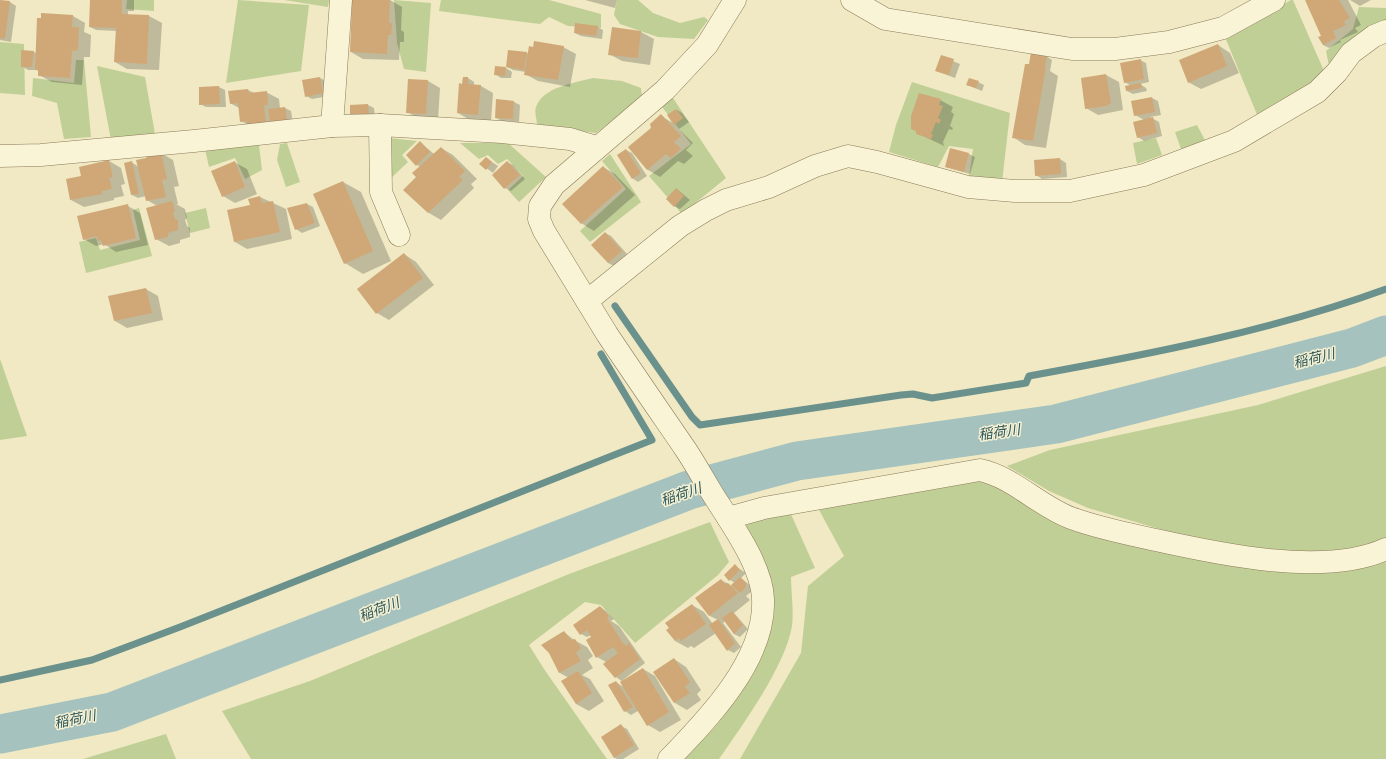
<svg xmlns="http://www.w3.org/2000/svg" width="1386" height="759" viewBox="0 0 1386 759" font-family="Merriweather,'Noto Sans JP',serif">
  <rect width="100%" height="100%" fill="#f0e9c3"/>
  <!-- green -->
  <g fill="#c0cf96">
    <polygon points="127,0 154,0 154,11 126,9"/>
    <polygon points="238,0 309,5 301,71 226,83"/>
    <polygon points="284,0 329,0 328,7"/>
    <polygon points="394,0 431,3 426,72 404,69 397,43"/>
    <polygon points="441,0 549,0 601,14 601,28 568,26 549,17 540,24 439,11"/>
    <polygon points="617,0 638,0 653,13 680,23 704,17 708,20 694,39 658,37 620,24 614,15"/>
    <polygon points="1291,0 1293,0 1324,71 1301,93 1258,117 1225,37"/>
    <polygon points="1359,7 1386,8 1386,21 1329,66 1326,51 1353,29"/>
    <polygon points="0,42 24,44 25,95 0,93"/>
    <polygon points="76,60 84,60 91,137 64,139 57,103 32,96 33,78 74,83"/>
    <polygon points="97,66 145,77 155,134 111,140"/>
    <path d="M593,78L622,81L641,88L642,97L596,133L537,125C537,120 534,112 536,107C543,87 574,83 593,78Z"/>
    <polygon points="912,82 1010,113 1002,182 969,177 973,149 949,146 938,167 889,152 896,125"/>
    <polygon points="673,98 726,178 682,214 649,176 691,144 662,107"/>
    <polygon points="1197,125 1206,142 1181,149 1175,132"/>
    <polygon points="389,138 417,141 402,155 408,162 390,179"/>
    <polygon points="1156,138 1162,155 1137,164 1133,143"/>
    <polygon points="287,143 300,182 286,187 277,160 280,144"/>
    <polygon points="460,143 508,143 546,177 519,202 508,190 523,176 507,159 498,164 488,155 479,159"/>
    <polygon points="259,145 262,170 245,179 235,158 209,167 205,149"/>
    <polygon points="610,154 641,202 590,242 580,231 626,189 602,161"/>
    <polygon points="139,208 152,256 86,273 79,242 96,238 100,250 140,240 133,210"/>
    <polygon points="206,208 210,228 190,233 185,213"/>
    <polygon points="0,359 27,436 0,440"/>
    <polygon points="1386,366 1386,539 1351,553 1278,552 1197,540 1088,508 1049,491 1007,466 1050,450 1258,405"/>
    <polygon points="974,479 988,482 1115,541 1386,559 1386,759 740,759 801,653 808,586 844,556 818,508"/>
    <path d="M790,512L815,568L791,577C791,592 794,610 792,626C785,667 743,724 719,759H683L716,726L739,694L758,664L768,634L745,528L749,522Z"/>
    <polygon points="710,522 729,562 718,575 635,643 601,605 585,602 529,645 544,669 607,759 251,759 222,711 310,681 569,574"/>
    <polygon points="166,734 176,759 83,759"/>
  </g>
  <!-- shadow -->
  <g fill="#0003">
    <polygon points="91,0 134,0 134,11 128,11 128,15 149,16 162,23 159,70 127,69 115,62 117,31 96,30 90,27"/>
    <polygon points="353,0 390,0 402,7 401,30 404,32 404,42 400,42 399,60 363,59 351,52"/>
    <polygon points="585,0 617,0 615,8"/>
    <polygon points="1306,0 1348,0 1361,25 1355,28 1358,32 1340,40 1341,42 1329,48 1323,45 1323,36"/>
    <polygon points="1350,0 1371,0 1360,6"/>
    <polygon points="0,1 10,2 16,6 11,42 0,40"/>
    <polygon points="73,16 85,23 84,32 91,35 90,57 84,57 82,85 52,82 39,75 39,71 36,70 28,70 22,66 34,52 36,53"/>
    <polygon points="597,27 603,30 602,39 581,36 575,33"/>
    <polygon points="613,28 641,32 654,39 650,65 622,61 609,54"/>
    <polygon points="1218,45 1230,53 1239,73 1201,89 1188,82"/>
    <polygon points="563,47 576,54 570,87 538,81 525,74 526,72 513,70 507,67 527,53 529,54"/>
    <polygon points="941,56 960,64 955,78 936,71"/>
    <polygon points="1046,56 1052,60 1050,71 1058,76 1046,148 1025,145 1013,137 1030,65"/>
    <polygon points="1140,60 1146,63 1149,82 1140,84 1146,88 1147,91 1133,94 1127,91 1131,86 1125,82"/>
    <polygon points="506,68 512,72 511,78 501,78 495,74"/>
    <polygon points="1106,75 1119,82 1123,110 1098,115 1086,108 1082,79"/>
    <polygon points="320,78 326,81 329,96 312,99 306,96"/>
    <polygon points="468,78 474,82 474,85 481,86 493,93 491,121 470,120 458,113 463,85"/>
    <polygon points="428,81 440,88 438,120 420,119 407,112"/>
    <polygon points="978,82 984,85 982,91 967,85"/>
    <polygon points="219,87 225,90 226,107 206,107 200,104 200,88"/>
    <polygon points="248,90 254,93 266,92 279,99 280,108 285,108 291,111 293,124 253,128 241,121 239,108 230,103"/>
    <polygon points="1152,98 1158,101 1161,115 1150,117 1159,122 1162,136 1144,141 1138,137 1144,120 1135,115"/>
    <polygon points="497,100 514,102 520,105 519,122 502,121 496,118"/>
    <polygon points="940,100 953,107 951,112 954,114 950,126 953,128 952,130 949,129 943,142 944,146 917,133"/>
    <polygon points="368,105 374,108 375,119 351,106"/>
    <polygon points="677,110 682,113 689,122 679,129 693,143 686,150 693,156 684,164 678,161 660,177 648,170 629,148 652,128 661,116 673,123"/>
    <polygon points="420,142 434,154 441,148 453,155 477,179 471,184 474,188 441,220 429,213 404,190 418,177 421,167 417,165"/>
    <polygon points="626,150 632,153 647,176 638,182 632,178"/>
    <polygon points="161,153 173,160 179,186 174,187 178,204 176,204 185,209 187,218 185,220 187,226 190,228 190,237 180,240 180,243 169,246 156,239 157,206 147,200 146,196 138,198 132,195 131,162 139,167"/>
    <polygon points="969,154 975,157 970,174 946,167"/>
    <polygon points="486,158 498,166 493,173 481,164"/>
    <polygon points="1060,159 1066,163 1067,177 1042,179 1036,175 1035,161"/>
    <polygon points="109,161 121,168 125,184 121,185 124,196 114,198 114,200 84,207 71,200 82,177"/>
    <polygon points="234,162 247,169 257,194 235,203 223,196"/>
    <polygon points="507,162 513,165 525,179 511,191 505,188"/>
    <polygon points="603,167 615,174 635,195 594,231 581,223"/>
    <polygon points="343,182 361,192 391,261 363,274 345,263"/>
    <polygon points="677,189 690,200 680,209 674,206"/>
    <polygon points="260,197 286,209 292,239 247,249 235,242 251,206"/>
    <polygon points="307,204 313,207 320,226 302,233 296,229"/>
    <polygon points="128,206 140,213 148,245 116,252 104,244 96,246 84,239"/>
    <polygon points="605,233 611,236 627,254 614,266 608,263"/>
    <polygon points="404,254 416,262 434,285 389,320 377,313"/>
    <polygon points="146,289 158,296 163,320 127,328 115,321"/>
    <polygon points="735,566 746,573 741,578 752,587 752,591 746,596 750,600 734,613 748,629 740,637 734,634 725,621 723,623 741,647 734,653 728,650 716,633 694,648 691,646 688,648 675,641 692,605 704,612 713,624 718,620 710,616 696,598 721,580 736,588 735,583 730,580"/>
    <polygon points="600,607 606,611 614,619 611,621 619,626 645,663 623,680 624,681 643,669 655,676 681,720 660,732 648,725 638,711 631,715 625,711 616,682 625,688 623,682 616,677 606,662 597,657 591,635 587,637 581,634"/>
    <polygon points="564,632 574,640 587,647 593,656 588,660 593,668 582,675 590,679 604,701 589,711 576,704 569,678 560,673 550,654 543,645"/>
    <polygon points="674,659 686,667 701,690 697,694 701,700 687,710 675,703 654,672"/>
    <polygon points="621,726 627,729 639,749 623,759 617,759 614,757"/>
  </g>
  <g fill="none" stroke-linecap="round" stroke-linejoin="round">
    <!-- stream -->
    <g stroke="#6b918d" stroke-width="7">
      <path d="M615,306L692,417L700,425L901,395L913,394L932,398L1026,383L1029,376C1150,354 1271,331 1386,289"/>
      <polyline points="0,680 92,660 180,627 652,440 601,354"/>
    </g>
    <!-- river -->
    <polyline stroke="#a5c2be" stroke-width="39" points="0,734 112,712 689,490 797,461 1056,424 1352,348 1386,335"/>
  </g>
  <!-- building -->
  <g fill="#d0a877">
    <polygon points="0,0 10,1 5,39 0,38"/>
    <polygon points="90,0 122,0 122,14 149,15 147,64 114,62 116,28 89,27"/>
    <polygon points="352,0 390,0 389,22 392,24 391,35 388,35 387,54 350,52"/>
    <polygon points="1305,0 1339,0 1350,18 1344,21 1346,25 1333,31 1336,38 1323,45 1318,37 1321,36"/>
    <polygon points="41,13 73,15 72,27 79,27 78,50 72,51 70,78 38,76 38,70 35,70 37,18 41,18"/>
    <polygon points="575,23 598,26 596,36 574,33"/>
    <polygon points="612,27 641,31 638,58 608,55"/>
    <polygon points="534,41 564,46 558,80 524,75 529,46 533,47"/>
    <polygon points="1218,44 1227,66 1188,83 1179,60"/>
    <polygon points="21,50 34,51 32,67 21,67"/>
    <polygon points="508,50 527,52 524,70 506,67 505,76 494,75 495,66 506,67"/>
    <polygon points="1031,52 1047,55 1045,67 1046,67 1033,141 1012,138 1025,64 1029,64"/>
    <polygon points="941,55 954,59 949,75 935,71"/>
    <polygon points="1141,59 1144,79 1124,83 1120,63"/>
    <polygon points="1106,74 1111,103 1106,106 1085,109 1081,78"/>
    <polygon points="320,77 323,93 305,97 302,80"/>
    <polygon points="463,77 468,77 468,84 481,85 478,115 457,113 459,83 462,84"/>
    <polygon points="969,78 979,81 976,88 966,85"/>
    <polygon points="408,79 428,80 426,114 406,113"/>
    <polygon points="1141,83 1142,88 1126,91 1125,86"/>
    <polygon points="219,86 220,104 199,105 199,87"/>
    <polygon points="248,89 249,93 267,91 268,105 264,105 266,123 248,125 246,121 240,122 238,103 230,104 228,91"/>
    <polygon points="919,93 941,99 939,105 943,106 938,118 941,120 939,124 936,122 931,134 933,135 931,139 916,134 916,131 911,129 911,116"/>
    <polygon points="1152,97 1155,112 1134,116 1131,101"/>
    <polygon points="496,99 514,101 513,119 495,118"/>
    <polygon points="368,104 369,116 350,117 350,105"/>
    <polygon points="285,107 287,121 270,123 268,109"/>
    <polygon points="676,109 683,118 674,125 667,115"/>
    <polygon points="661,114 681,136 674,142 681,149 671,158 666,154 647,170 628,147 651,128 650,124"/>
    <polygon points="1153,117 1157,133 1137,138 1133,122"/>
    <polygon points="420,141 430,152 416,166 406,155"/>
    <polygon points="441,147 465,171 459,177 463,180 428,213 403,190 416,177 412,173"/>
    <polygon points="950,148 969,153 964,172 945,167"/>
    <polygon points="626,149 641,173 632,179 617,155"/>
    <polygon points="161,152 167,179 162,180 166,197 146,201 136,160 146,158 147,155"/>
    <polygon points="486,157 492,162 486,170 479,164"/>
    <polygon points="1060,158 1061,174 1035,176 1034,160"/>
    <polygon points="109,160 113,177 109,178 112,189 102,191 102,194 70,200 66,179 81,176 79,167"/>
    <polygon points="132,161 139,194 131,195 124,163"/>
    <polygon points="235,161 245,187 222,197 211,171"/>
    <polygon points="507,161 520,175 504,189 492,175"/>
    <polygon points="603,166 623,187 581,224 562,204"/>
    <polygon points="343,181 373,251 344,264 313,194"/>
    <polygon points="676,188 684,196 674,207 666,199"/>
    <polygon points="260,196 262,203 273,201 280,232 234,242 227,210 250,205 248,199"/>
    <polygon points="172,201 175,211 173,213 175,219 178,220 178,230 168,233 168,237 155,240 146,208"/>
    <polygon points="307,203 315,223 295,230 287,208"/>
    <polygon points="128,204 136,238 103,246 101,240 98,241 97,236 83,240 77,216"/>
    <polygon points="605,232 622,251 608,263 591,245"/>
    <polygon points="404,253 423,278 376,314 357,289"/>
    <polygon points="146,288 152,313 114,321 108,296"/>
    <polygon points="735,564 740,570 729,581 724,575"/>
    <polygon points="740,577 746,583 746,587 740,593 731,585"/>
    <polygon points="721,579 725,584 728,583 738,593 709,616 695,598"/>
    <polygon points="692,604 706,624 681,641 679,638 675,641 666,630 669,628 665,623"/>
    <polygon points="600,606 609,616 607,618 622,642 626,646 629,643 640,659 615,678 603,664 618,653 613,647 596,658 586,640 591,637 587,630 580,635 573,625"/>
    <polygon points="732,611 743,625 734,634 722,618"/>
    <polygon points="718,619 735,643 727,651 709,625"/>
    <polygon points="564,631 571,640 575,639 581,648 576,653 581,661 559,673 549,653 541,645"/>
    <polygon points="674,658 690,682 685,687 690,693 674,703 653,672"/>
    <polygon points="643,668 669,712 647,726 620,682"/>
    <polygon points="578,671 592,693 576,704 561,681"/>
    <polygon points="616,681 633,707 624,712 608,685"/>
    <polygon points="621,724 634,745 614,758 601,737"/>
  </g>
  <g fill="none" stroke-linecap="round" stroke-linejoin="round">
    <!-- minor casing -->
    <g stroke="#8b7a59" stroke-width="23">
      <g id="minor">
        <polyline points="852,0 885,19 1072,49 1115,49 1169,42 1223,28 1274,0"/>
        <polyline points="380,125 381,192 399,235"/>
        <polyline points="332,126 341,0"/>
        <polyline points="0,156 41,155 194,141 332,126 380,125 502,132 570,139 596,147"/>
        <polyline points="587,301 680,226 706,210 726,200 769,187 815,166 848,156 877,162 968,187 1015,191 1070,191 1144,175 1234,141 1317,92 1337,72 1351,53 1374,36 1386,31"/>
        <path d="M728,518L764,508L980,470C1013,477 1039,506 1071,518C1098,528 1128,534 1156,540C1219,554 1325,577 1386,549"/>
        <path d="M669,759C708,719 766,659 763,599C762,568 735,529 719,504C707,486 698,468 686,450C660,412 633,373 607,334C586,300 565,265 544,231L539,219L540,206L554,185L665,90L707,45L735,0"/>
      </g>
    </g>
    <!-- minor -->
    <use href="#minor" stroke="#faf4d7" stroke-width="22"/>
  </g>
  <g text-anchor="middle" stroke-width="3" stroke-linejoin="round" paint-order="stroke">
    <!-- water labels -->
    <g font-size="14" font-style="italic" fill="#2c575b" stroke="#f7f1d3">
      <text transform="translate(1314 358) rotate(-14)" y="5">稲荷川</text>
      <text transform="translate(999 432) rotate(-8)" y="5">稲荷川</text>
      <text transform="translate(681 494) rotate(-19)" y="5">稲荷川</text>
      <text transform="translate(379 609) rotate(-21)" y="5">稲荷川</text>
      <text transform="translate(75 719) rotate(-11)" y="5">稲荷川</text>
    </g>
  </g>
</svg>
